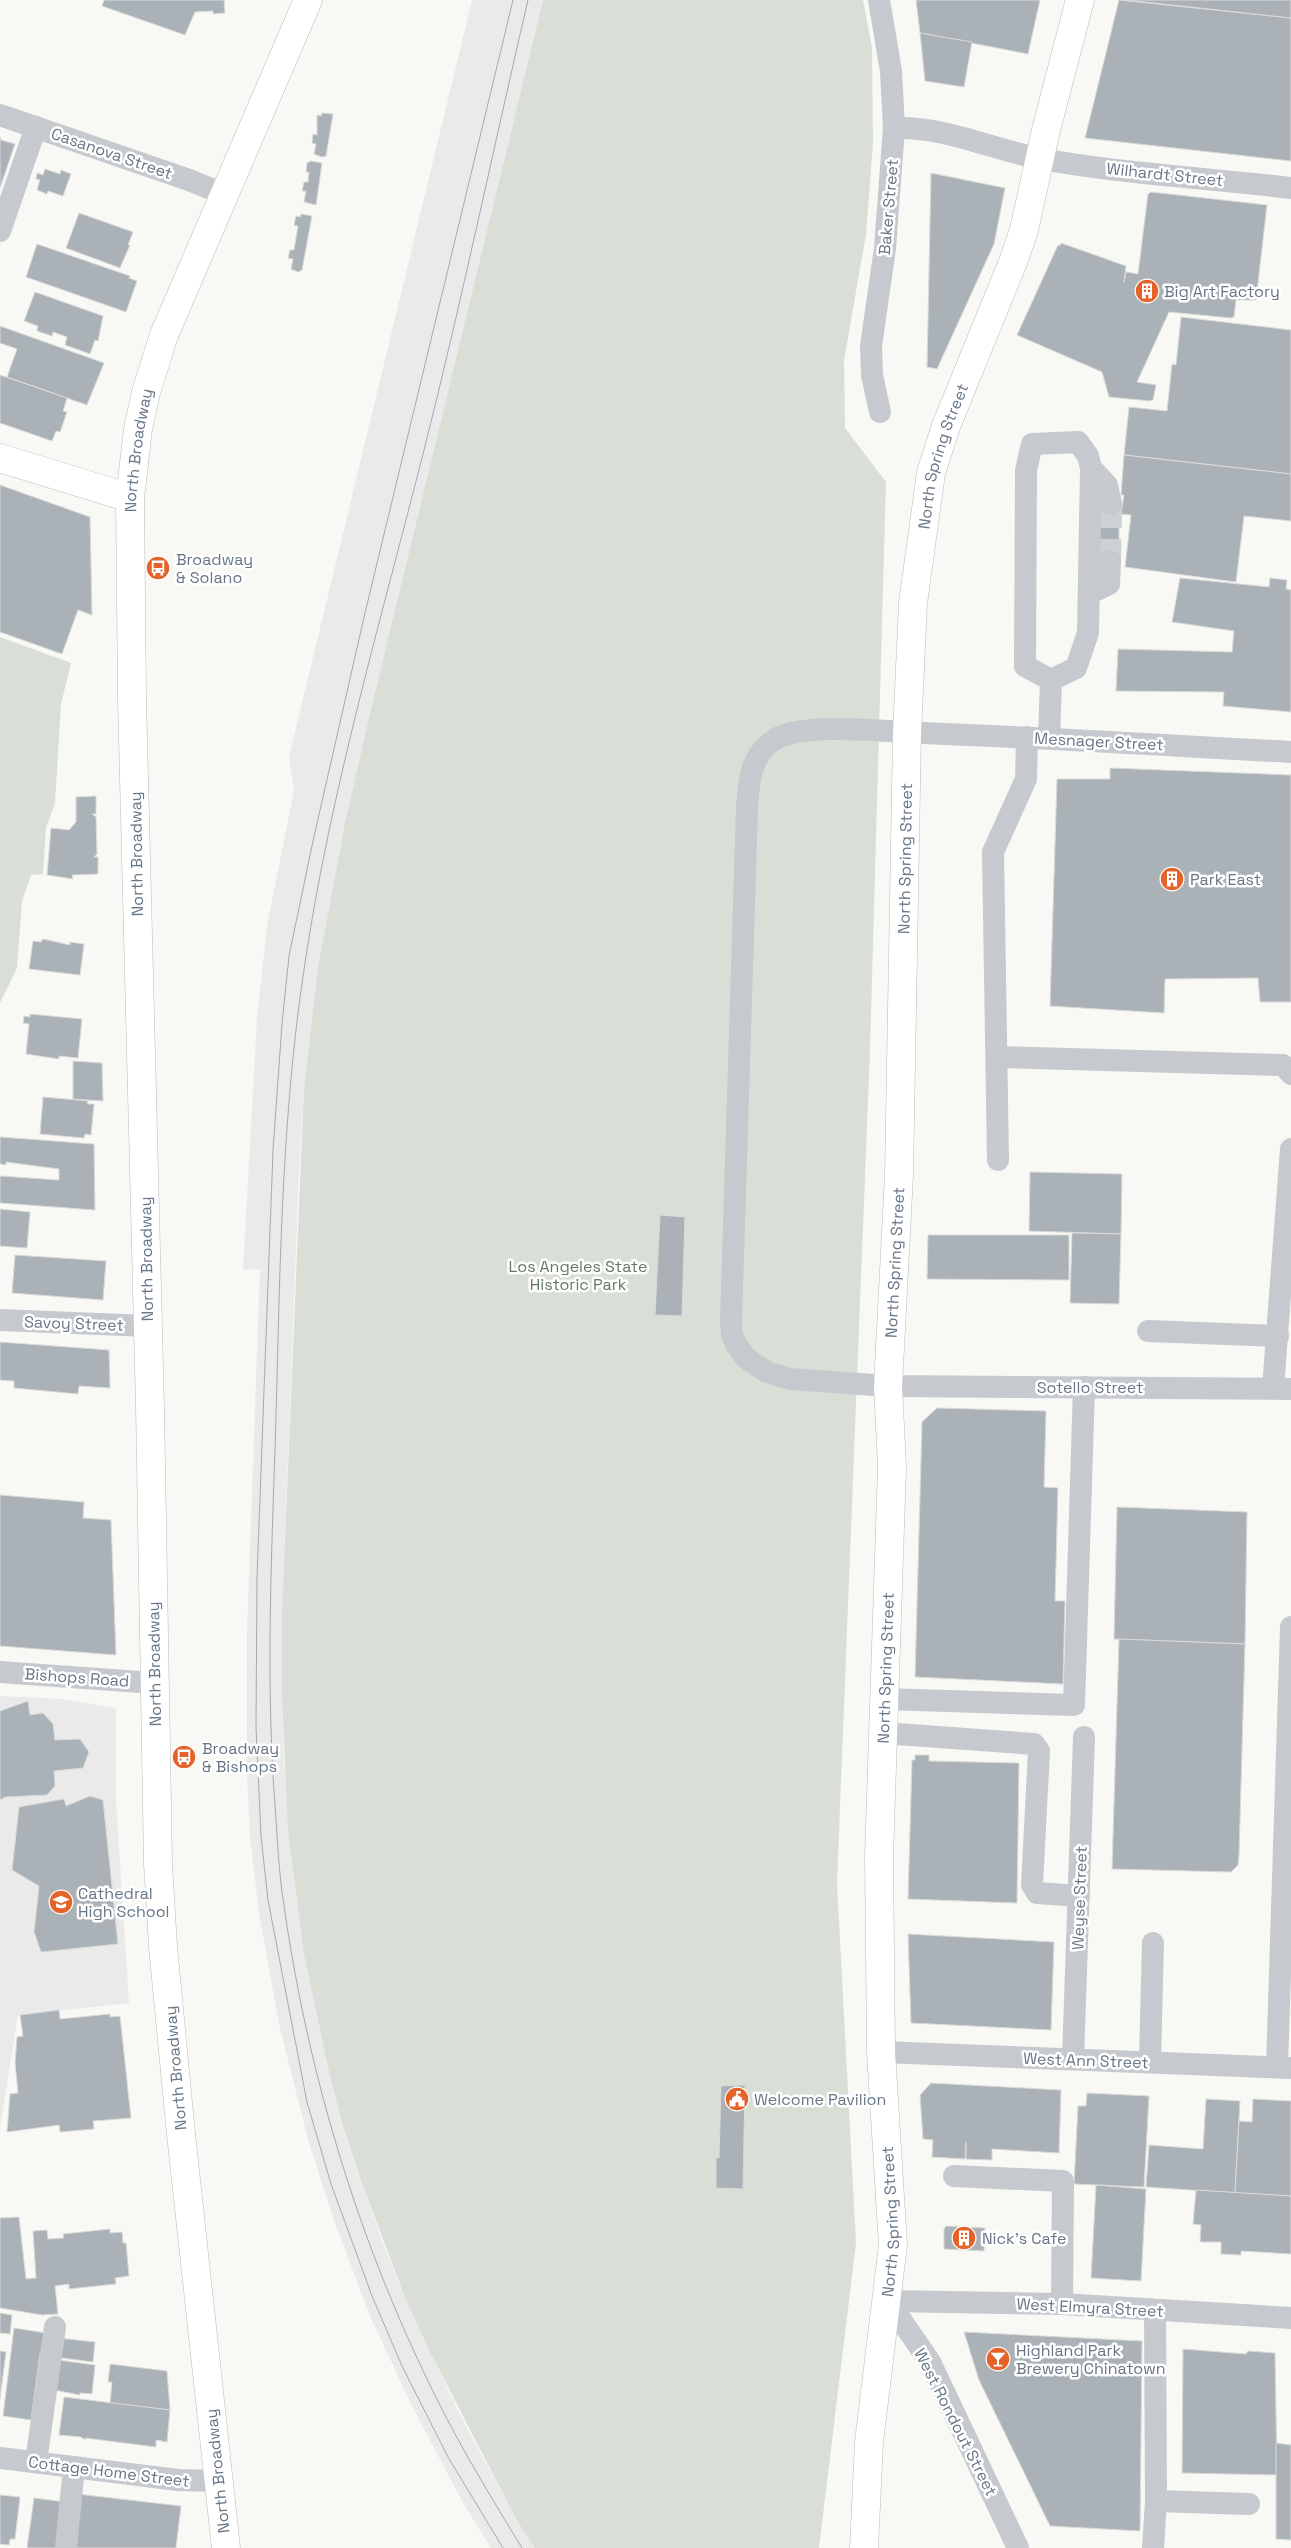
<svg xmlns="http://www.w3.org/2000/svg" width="1291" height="2548" viewBox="0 0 1291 2548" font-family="'Space Grotesk',sans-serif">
  <rect width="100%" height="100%" fill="#f8f8f5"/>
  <!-- built -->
  <g fill="#e9eae9">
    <polygon points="472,0 543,0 370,713 345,823 318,967 304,1088 299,1171 282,1610 282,1698 284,1761 295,1889 303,1949 343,2126 382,2241 405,2298 456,2407 517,2521 535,2548 491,2548 462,2501 411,2404 370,2316 334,2220 309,2143 279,2024 259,1913 250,1837 247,1773 247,1633 260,1269 243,1270 257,1019 267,926 294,791 289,757"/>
    <polygon points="0,1696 62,1699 116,1708 116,1800 129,2003 18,2015 0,2128"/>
  </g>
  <!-- green -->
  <g fill="#d9dfd6">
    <polygon points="543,0 863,0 872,47 873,144 866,234 844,361 845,428 886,482 870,1050 837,1883 856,2243 819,2548 535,2548 517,2521 430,2352 405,2298 362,2183 343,2126 329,2071 303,1949 288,1830 282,1698 282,1610 304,1088 318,967 345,823 370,713"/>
    <polygon points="0,637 71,663 61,704 55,803 46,828 43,874 31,875 22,901 17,968 0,1003"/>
  </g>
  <!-- building -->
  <g fill="#aab2b8" stroke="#dadad8">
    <polygon points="104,0 224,0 225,13 213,14 213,11 195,12 185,35 102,6"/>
    <polygon points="916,0 1040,0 1028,54 920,33"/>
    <polygon points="1119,0 1291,18 1291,161 1085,138"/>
    <polygon points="1126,0 1291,0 1291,18"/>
    <polygon points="920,33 972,42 964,87 925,81"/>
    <polygon points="322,113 333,114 326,156 322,157 314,154 316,144 312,143 313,134 317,135 317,115 321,116"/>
    <polygon points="0,137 1,140 15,144 0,188"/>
    <polygon points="311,161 322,163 316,205 304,202 306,191 302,191 304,182 308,182 309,172 306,172 307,163"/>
    <polygon points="45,169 60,174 61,170 71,174 63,196 48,191 47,194 37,190 40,180 36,179 37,173 43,175"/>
    <polygon points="931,173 1005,188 994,244 937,369 927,367"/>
    <polygon points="1151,192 1267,205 1256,300 1236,300 1234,317 1231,318 1169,312 1137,382 1156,385 1153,400 1150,401 1109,397 1102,372 1017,335 1058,245 1060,246 1061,243 1126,266 1124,282 1126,272 1138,274 1148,194"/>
    <polygon points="79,213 133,232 128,245 130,245 120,268 66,248"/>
    <polygon points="301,214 312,216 302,270 298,272 291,269 293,259 288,258 290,250 294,250 298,226 294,225 296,216 300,217"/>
    <polygon points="37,244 130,276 129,278 137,281 126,312 26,277"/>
    <polygon points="35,292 103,316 98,341 95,340 90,354 65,345 67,337 53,332 52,336 37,331 38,326 24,321"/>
    <polygon points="1181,317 1291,330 1291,474 1124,455 1129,407 1167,411 1172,364 1176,365"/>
    <polygon points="0,326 104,363 87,405 7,377 17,349 0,343"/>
    <polygon points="0,375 67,398 63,411 67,412 60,432 56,431 52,441 0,423"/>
    <polygon points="1124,455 1291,474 1291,521 1244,516 1236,582 1125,567 1131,515 1121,514 1124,495 1121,495"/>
    <polygon points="0,485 90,517 92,615 78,610 62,654 0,632"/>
    <rect x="1094" y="504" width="25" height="57"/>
    <polygon points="1180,578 1269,587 1270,578 1287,580 1286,589 1291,590 1291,712 1223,706 1224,692 1116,691 1118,649 1232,652 1234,631 1172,622"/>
    <polygon points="1110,768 1291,775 1291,1002 1260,1002 1258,978 1165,979 1164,1013 1050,1006 1057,779 1110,779"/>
    <polygon points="96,796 96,814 92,814 96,817 97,854 94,857 98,857 98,874 72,875 73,879 47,875 51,828 69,830 76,822 76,797"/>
    <polygon points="43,939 70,945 70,942 84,944 80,975 29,969 33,941 41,942"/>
    <polygon points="30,1014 82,1019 78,1058 59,1056 59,1059 26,1054 29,1024 23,1023 24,1016 30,1017"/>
    <polygon points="73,1061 102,1063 103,1101 73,1099"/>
    <polygon points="43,1097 88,1101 87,1104 94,1104 91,1135 85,1134 84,1138 40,1134"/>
    <polygon points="0,1137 94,1144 95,1210 0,1203 0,1176 59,1180 59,1169 6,1162 6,1165 0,1164"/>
    <polygon points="1030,1172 1122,1174 1121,1234 1029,1231"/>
    <polygon points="0,1209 30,1212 27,1248 0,1246"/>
    <polygon points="660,1215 685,1217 682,1316 655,1315"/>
    <polygon points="1072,1233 1121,1234 1119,1304 1070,1303"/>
    <polygon points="928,1235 1069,1235 1069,1280 927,1279"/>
    <polygon points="15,1255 106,1261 103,1300 12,1293"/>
    <polygon points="0,1342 109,1350 110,1388 79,1386 78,1394 14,1388 14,1381 0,1380"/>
    <polygon points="937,1408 1046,1411 1044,1487 1058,1488 1055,1601 1065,1601 1063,1684 915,1677 922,1422"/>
    <polygon points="0,1495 84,1502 83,1518 111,1520 116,1655 0,1646"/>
    <polygon points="1117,1507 1247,1512 1245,1644 1114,1639"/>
    <polygon points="1119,1639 1245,1644 1239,1855 1238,1865 1231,1872 1112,1869"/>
    <polygon points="28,1701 30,1715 43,1713 53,1724 55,1740 80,1739 89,1752 83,1768 54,1771 55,1786 47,1795 5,1797 0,1800 0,1711"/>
    <polygon points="915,1755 929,1755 929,1761 1019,1763 1017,1903 908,1899 912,1760 915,1760"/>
    <polygon points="90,1796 103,1800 118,1944 41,1952 34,1932 39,1886 12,1870 19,1807 64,1799 66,1806"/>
    <polygon points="908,1934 1054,1942 1051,2030 911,2023"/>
    <polygon points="59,2010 60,2019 110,2014 110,2017 120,2016 131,2118 93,2121 94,2129 60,2132 59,2125 7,2132 10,2094 18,2093 15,2063 17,2037 23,2036 20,2015"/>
    <polygon points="931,2083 1061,2090 1059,2153 992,2149 992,2160 966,2159 966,2142 965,2159 932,2157 933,2140 923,2139 920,2095"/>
    <polygon points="745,2085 743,2189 716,2188 716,2158 719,2158 721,2086"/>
    <polygon points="1087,2093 1149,2096 1144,2187 1074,2184 1078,2106 1086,2106"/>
    <polygon points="1206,2099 1240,2101 1235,2193 1146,2187 1149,2145 1203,2149"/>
    <polygon points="1253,2099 1291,2101 1291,2196 1235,2193 1239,2121 1252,2122"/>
    <polygon points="1096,2185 1146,2189 1141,2281 1091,2278"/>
    <polygon points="1196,2190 1291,2196 1291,2254 1241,2251 1241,2255 1221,2254 1221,2242 1200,2242 1201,2225 1193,2224"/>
    <polygon points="19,2217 26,2279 36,2278 33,2231 47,2230 48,2239 64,2238 63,2234 110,2229 110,2233 122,2232 123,2243 126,2243 129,2276 115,2278 116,2284 69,2289 69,2284 55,2286 58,2314 42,2315 0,2308 0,2218"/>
    <polygon points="946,2226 985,2228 984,2251 944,2249 944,2229"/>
    <polygon points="0,2313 12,2315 10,2334 0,2333"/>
    <polygon points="14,2328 46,2333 44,2353 40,2353 31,2420 3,2416"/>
    <polygon points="964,2332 1142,2341 1140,2531 1050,2526 979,2380"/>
    <polygon points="58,2338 95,2342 93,2362 55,2357"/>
    <polygon points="1183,2349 1246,2354 1248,2351 1275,2353 1277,2475 1182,2473"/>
    <polygon points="0,2351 6,2352 0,2399"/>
    <polygon points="58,2360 95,2365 92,2394 80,2393 80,2395 54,2390"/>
    <polygon points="110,2364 167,2371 170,2410 110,2403 112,2382 108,2382"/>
    <polygon points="64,2397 170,2410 167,2442 156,2440 156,2447 85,2438 85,2440 81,2437 59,2435"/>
    <polygon points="1276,2443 1291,2445 1291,2540 1276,2539"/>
    <polygon points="77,2494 181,2506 176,2548 71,2548"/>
    <polygon points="0,2495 20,2497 15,2539 10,2539 9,2545 0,2544"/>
    <polygon points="34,2498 65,2502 59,2548 27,2548"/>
  </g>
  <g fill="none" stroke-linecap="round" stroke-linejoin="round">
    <!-- minor-tunnel -->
    <polyline stroke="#ccd1d4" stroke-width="22" stroke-dasharray="22 11" stroke-linecap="butt" points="1110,561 1111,504"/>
    <!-- major casing -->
    <g stroke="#b7bbbf" stroke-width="29">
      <g id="major">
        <polyline points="0,458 130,498"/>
        <path id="s1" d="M226,2548L181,2134L163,1947L158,1863L150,1407L132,699L130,498L138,429L146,392L164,335L308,0"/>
        <path id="s2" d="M864,2548L869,2442L893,2245L881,2052L879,1856L892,1467L888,1386L899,1175L907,733L913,603L931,473L946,426L1013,262L1024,230L1046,130L1080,0"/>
      </g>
    </g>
    <!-- minor -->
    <g stroke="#c6c9cd" stroke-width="22">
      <polyline points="879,0 891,71 894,128 885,248 871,346 872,375 880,412"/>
      <polyline points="0,115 189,180 223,194"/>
      <path d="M894,128C945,126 993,150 1042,159C1124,174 1208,178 1291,188"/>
      <polyline points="0,231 36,127"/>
      <polygon points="1078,442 1088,456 1091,468 1088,633 1076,668 1051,680 1025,666 1026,470 1032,444"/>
      <polyline points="1091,468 1107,485 1111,504"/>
      <polyline points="1090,593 1109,584 1110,561"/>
      <polyline points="1049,738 1051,680"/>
      <path d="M1291,752C1169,745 1046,738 924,733C889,732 802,721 774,740C750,756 749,781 747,807L731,1322L732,1335L737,1346L746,1358L767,1372L790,1379L888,1386L1291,1389"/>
      <polyline points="997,1057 1283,1065 1291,1074"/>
      <polyline points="998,1160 993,852 1026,779 1027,737"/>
      <polyline points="0,1320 148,1326"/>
      <polyline points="1148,1331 1278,1336"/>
      <polyline points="1273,1388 1291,1149"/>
      <polyline points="0,1672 154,1683"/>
      <polyline points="884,1699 1074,1705 1084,1387"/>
      <polyline points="883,1733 1034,1744 1039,1751 1032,1885 1037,1893 1079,1896"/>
      <polyline points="881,2052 1290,2068"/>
      <polyline points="1073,2059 1084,1737"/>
      <polyline points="1150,2062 1153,1943"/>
      <polyline points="1277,2067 1291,1627"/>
      <polyline points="954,2176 1063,2181 1062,2304"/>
      <polyline points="888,2301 1062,2304 1291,2318"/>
      <polyline points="888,2301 930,2362 1018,2548"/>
      <polyline points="1155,2310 1156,2501 1249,2504"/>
      <polyline points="0,2458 178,2480 217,2481"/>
      <polyline points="36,2462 55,2327"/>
      <polyline points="66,2548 74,2467"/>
      <polyline points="1153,2548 1156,2501"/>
    </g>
    <!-- major -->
    <use href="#major" stroke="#fff" stroke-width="28"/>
    <!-- tram -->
    <g stroke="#a4aab0" stroke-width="1">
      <polyline points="503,2548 448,2457 402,2366 372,2296 331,2184 307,2102 268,1900 261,1836 256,1727 257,1578 273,1150 282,1024 289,956 313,841 365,613 513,0"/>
      <path d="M522,2548C499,2510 476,2473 455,2434C364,2264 306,2076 281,1884C278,1858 277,1832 275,1805C266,1687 271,1569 275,1450C280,1288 280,1124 305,963C331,789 381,620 424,450C462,300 493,150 528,0"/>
    </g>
  </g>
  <!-- icons -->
  <defs>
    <g id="building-disc" transform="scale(1.25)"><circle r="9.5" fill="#e3632a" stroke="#fff"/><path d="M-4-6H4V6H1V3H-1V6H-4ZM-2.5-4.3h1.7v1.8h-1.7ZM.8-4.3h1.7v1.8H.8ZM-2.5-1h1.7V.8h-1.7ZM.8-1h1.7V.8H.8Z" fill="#fff"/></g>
    <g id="bus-disc" transform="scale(1.25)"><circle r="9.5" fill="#e3632a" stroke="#fff"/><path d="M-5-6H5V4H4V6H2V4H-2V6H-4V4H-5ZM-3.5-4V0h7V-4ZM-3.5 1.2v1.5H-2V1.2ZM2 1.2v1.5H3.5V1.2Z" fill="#fff"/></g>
    <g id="school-disc" transform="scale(1.25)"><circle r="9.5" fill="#e3632a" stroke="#fff"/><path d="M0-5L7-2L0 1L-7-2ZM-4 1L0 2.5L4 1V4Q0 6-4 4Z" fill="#fff"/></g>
    <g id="civic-disc" transform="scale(1.25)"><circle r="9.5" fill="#e3632a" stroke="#fff"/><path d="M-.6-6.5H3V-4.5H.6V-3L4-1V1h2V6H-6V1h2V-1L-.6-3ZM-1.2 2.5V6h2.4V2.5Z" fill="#fff"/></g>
    <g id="bar-disc" transform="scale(1.25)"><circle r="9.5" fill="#e3632a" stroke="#fff"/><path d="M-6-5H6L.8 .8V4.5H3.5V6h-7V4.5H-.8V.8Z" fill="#fff"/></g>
  </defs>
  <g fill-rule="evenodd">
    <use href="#building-disc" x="1147" y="291"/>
    <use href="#bus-disc" x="158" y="568"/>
    <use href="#building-disc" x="1172" y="879"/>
    <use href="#bus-disc" x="184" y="1757"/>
    <use href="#school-disc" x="61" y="1902"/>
    <use href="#civic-disc" x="737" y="2099"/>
    <use href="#building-disc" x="964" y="2238"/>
    <use href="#bar-disc" x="998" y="2359"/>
  </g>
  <g text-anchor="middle" stroke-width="5" stroke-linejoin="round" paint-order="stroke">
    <!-- street labels -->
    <g font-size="16" fill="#677686" stroke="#fff">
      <text transform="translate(112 153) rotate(19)" y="6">Casanova Street</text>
      <text transform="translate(1165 174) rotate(6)" y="6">Wilhardt Street</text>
      <text transform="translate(888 207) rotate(-85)" y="6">Baker Street</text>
      <text dy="6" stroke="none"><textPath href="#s1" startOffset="2102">North Broadway</textPath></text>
      <text dy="6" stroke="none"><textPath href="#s2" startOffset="2098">North Spring Street</textPath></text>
      <text transform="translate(1099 741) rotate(3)" y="6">Mesnager Street</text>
      <text transform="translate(136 854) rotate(-91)" y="6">North Broadway</text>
      <text dy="6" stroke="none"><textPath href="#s2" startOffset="1692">North Spring Street</textPath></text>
      <text transform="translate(146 1259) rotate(-91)" y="6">North Broadway</text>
      <text dy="6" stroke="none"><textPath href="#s2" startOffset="1288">North Spring Street</textPath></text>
      <text transform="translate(74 1323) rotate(2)" y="6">Savoy Street</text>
      <text x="1090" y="1393">Sotello Street</text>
      <text transform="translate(154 1664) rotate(-91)" y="6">North Broadway</text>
      <text dy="6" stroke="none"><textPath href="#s2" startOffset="882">North Spring Street</textPath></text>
      <text transform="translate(77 1677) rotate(4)" y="6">Bishops Road</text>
      <text transform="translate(1079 1898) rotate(-88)" y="6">Weyse Street</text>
      <text transform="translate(1086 2060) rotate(2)" y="6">West Ann Street</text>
      <text transform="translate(175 2068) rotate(-95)" y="6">North Broadway</text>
      <text dy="6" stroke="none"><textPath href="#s2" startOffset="328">North Spring Street</textPath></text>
      <text transform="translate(1090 2307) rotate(3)" y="6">West Elmyra Street</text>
      <text transform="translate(956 2422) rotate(63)" y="6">West Rondout Street</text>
      <text transform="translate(109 2471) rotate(7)" y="6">Cottage Home Street</text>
      <text transform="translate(217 2471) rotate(-96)" y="6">North Broadway</text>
    </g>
    <!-- poi labels -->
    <g font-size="16" fill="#677686" stroke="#fff" text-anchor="start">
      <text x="1164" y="297">Big Art Factory</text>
      <text x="176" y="565">Broadway<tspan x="176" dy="18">&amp; Solano</tspan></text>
      <text x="1190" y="885">Park East</text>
      <text x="202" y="1754">Broadway<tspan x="202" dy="18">&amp; Bishops</tspan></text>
      <text x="78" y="1899">Cathedral<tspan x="78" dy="18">High School</tspan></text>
      <text x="754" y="2105">Welcome Pavilion</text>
      <text x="982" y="2244">Nick's Cafe</text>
      <text x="1016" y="2356">Highland Park<tspan x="1016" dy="18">Brewery Chinatown</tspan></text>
    </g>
    <!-- park labels -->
    <g font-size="16" fill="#657862" stroke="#fff">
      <text x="578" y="1272">Los Angeles State<tspan x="578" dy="18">Historic Park</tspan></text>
    </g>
  </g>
</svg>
